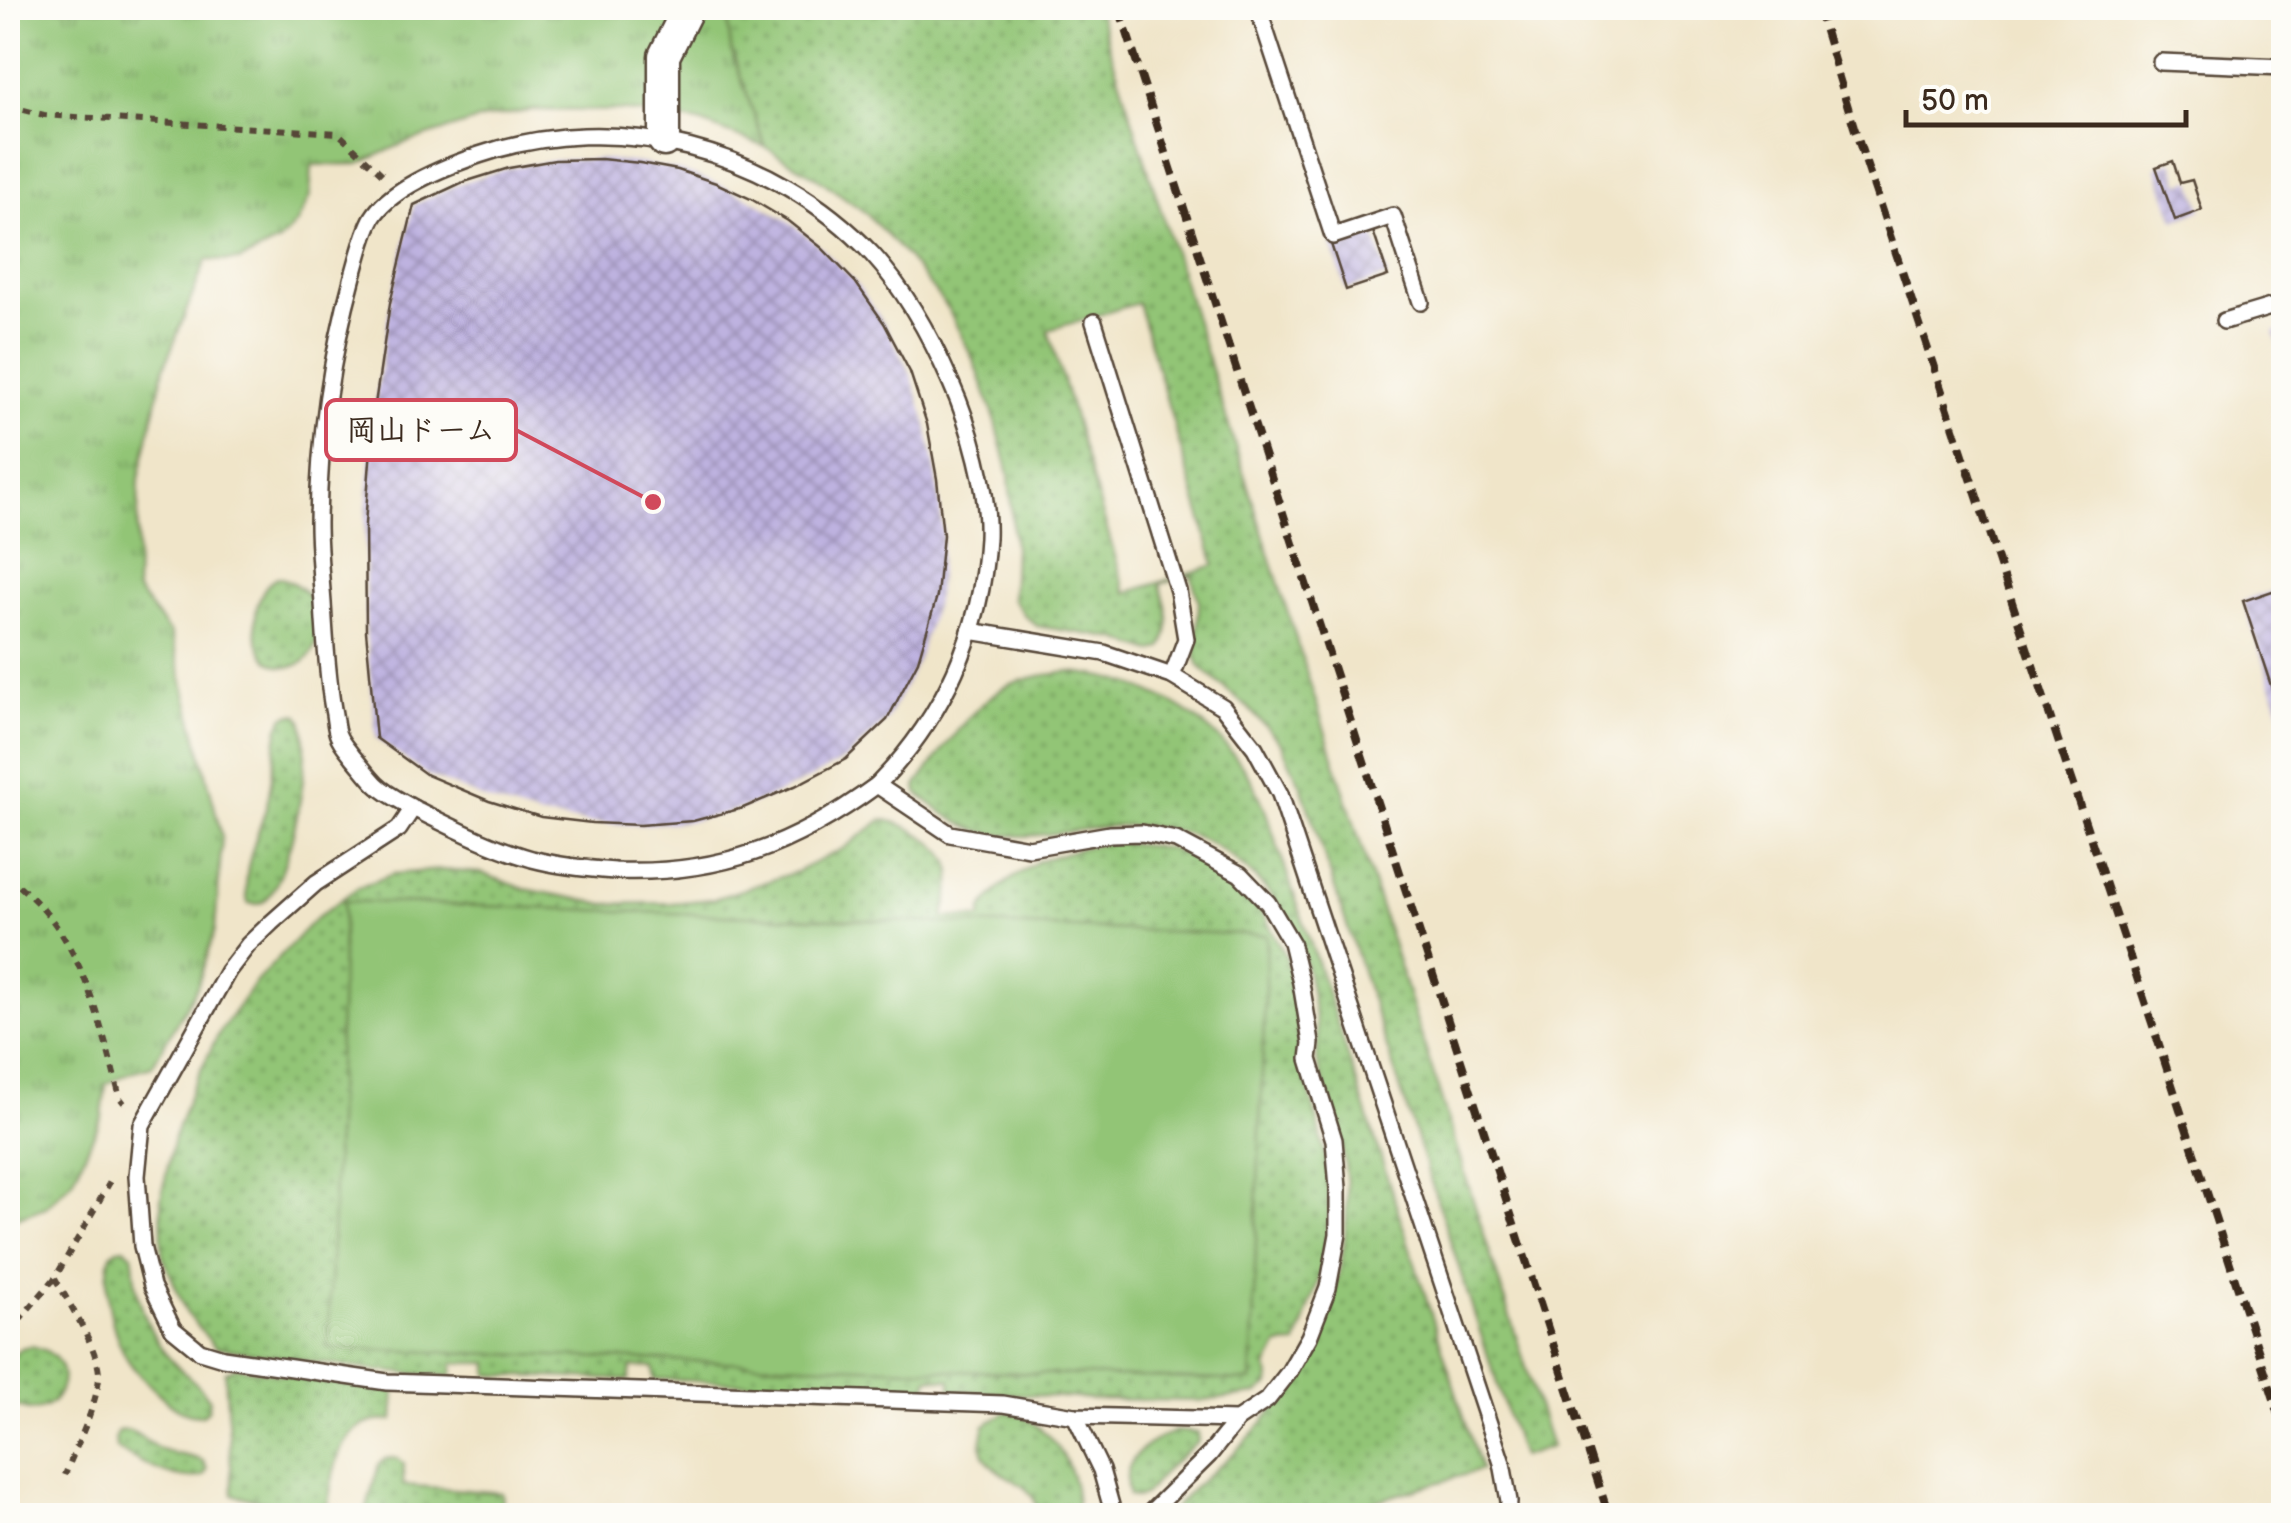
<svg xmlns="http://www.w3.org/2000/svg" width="2291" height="1523" viewBox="0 0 2291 1523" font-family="'Balsamiq Sans','Klee One',sans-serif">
  <defs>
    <pattern id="grass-dots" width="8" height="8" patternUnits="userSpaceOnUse" patternTransform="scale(2.5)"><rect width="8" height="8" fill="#92c576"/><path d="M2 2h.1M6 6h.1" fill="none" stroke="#78a060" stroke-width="1.8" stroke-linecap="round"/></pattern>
    <pattern id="park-tufts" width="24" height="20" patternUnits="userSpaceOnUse" patternTransform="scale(2.5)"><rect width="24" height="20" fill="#92c576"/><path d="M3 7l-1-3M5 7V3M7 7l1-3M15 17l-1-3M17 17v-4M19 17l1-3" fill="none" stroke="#78a060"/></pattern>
    <pattern id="building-cross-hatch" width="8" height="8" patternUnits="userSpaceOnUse" patternTransform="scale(2.5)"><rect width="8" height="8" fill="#beb2e0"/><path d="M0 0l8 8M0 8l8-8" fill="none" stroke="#9c91b5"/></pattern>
  </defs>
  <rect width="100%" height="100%" fill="#fdfcf7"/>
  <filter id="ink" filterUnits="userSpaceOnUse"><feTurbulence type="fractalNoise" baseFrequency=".01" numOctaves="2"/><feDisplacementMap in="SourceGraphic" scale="20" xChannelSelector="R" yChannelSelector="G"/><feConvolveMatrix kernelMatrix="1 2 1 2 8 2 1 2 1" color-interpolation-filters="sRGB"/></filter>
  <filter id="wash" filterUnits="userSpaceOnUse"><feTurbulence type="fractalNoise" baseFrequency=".0048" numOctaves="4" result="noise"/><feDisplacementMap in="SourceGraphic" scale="40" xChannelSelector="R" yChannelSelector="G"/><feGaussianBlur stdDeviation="2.25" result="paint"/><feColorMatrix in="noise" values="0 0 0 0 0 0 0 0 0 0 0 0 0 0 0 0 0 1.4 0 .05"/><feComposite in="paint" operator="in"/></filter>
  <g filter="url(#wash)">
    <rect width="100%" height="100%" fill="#f0e5c9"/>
    <!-- grass -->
    <g fill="url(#grass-dots)" stroke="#66784a" stroke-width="2.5" fill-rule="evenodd">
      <path d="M726,8H1097L1551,1447L1521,1457L1302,788L1280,742L1248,708L1199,666L1196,657L1199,602L1191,575L1160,584C1168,611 1173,622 1162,648L1152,652L1117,639L1037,626L1024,615L1012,599L1014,547L1009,475L995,419L974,361L947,307L906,256L866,213L819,179L765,147L731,49ZM1138,303L1215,565L1126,593L1048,330Z"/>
      <path d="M278,577C288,580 297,584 305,592C324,613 324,665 288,667C248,669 245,592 278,577Z"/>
      <path d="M1069,672C1140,677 1208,713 1247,773C1262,796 1270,824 1279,850C1292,888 1305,927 1318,965C1374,1133 1427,1302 1481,1470L1328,1515H1169C1190,1486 1221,1468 1245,1442C1268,1418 1292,1388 1308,1358C1345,1288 1358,1200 1337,1123C1332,1103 1323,1085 1318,1065C1316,1058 1318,1051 1318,1043C1317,1031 1315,1018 1313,1005C1306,948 1289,906 1244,868C1233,858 1220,848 1207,841C1182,829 1146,824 1119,826C1069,828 1018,847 969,827C951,820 934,806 918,794L916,786C941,754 976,697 1014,683C1032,676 1051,674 1069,672Z"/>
      <path d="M292,714L299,715C318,739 289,886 263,902C257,905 254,904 248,903C240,870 259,835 267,804C273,779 274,752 279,727L284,717Z"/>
      <path d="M882,820C903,820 948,847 951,869C953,885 946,902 944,917L981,918L982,909L1000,887L1038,861L1081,848L1115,842L1167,848L1208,863L1240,884L1266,919L1287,959L1300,1036L1299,1058L1318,1122L1328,1170L1329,1212L1321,1272L1297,1344L1279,1345L1267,1368L1270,1376L1269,1385L1257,1394L1202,1401L1091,1399L951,1390V1380L929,1378L926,1390L654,1379L653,1367H631L629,1380L489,1375V1363H453L452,1376L377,1371L215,1347L186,1312L162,1254L161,1198L174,1137L192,1088L218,1035L255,983L316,918L357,888L393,874L441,870L481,873L525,889L605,904L672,903L714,899L796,872L844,848Z"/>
      <path d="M125,1248L132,1254C134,1265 134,1275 136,1286C141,1310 151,1334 165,1353C179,1371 199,1382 210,1400L208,1410L203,1415C182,1416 170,1404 156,1391C145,1380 132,1369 125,1355C110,1327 102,1284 111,1254L118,1249Z"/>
      <path d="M31,1346C92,1357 54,1438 8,1400V1358L21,1348Z"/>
      <path d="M236,1367L337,1384L395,1391L393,1420C386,1421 376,1420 369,1423C333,1435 333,1483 326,1514L233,1495L225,1372Z"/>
      <path d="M1006,1412C1036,1416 1063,1447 1072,1476C1076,1488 1077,1503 1077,1515H1038C1036,1468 966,1483 985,1425Z"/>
      <path d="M126,1430C142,1433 148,1445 162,1450C176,1455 190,1455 203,1461L207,1469L204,1475C181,1487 137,1461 116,1448L115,1437L118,1431Z"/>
      <path d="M1176,1431L1198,1433V1441L1171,1465L1145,1494L1137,1498L1129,1496C1118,1460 1146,1443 1176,1431Z"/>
      <polygon points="392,1458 399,1459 404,1464 403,1485 502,1493 504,1515 365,1515 379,1464 385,1459"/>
    </g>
    <!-- park -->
    <polygon fill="url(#park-tufts)" stroke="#66784a" stroke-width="2.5" points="8,8 726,8 731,49 765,147 699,122 627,111 534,110 485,118 402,144 359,164 312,165 310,196 297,223 279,242 239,261 206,260 164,368 139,479 136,590 171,634 222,837 215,930 197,987 152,1066 131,1072 106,1084 102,1117 73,1180 46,1207 8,1221"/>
    <!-- pitch -->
    <polygon fill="#92c576" stroke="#66784a" stroke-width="2.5" points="344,901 1267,935 1251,1381 328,1348"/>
    <g id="blocks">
      <!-- building -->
      <g fill="url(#building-cross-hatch)">
        <polygon points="601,159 640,163 678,170 716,183 751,199 788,221 822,248 856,283 884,323 910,372 927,424 937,479 943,535 937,596 918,661 887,720 846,759 795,786 743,808 693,821 640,825 592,823 541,817 489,801 427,775 376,738 366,631 365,524 374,411 390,303 414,205 461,183 509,168 555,160"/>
        <polygon points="2173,161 2180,183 2192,180 2202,210 2175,220 2156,167"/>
        <polygon points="1373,231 1388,276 1346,290 1331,244"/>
        <polygon points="2284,329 2284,360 2283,360 2274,332"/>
        <polygon points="2284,587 2284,722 2283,722 2243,601"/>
      </g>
    </g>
  </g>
  <g filter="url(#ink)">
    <use href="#blocks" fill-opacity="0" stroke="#564638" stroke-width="2.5"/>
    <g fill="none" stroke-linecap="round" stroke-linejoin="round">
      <!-- lane casing -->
      <g stroke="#564638" stroke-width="20">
        <g id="lane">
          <polyline points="1258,8 1333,236 1393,216 1421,302"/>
          <polyline points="2161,62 2284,67"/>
          <polyline points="2224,321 2284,303"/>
          <polyline points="1094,322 1178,591 1186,639 1172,676"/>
          <polyline points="970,631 1104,653 1172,676 1223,707 1255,748 1280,794 1502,1463 1509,1501 1508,1516"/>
          <path d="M877,785L950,834L1029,848L1110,834L1142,833L1176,840L1240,874L1268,903L1291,942L1301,983L1311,1043L1309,1059L1334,1140L1338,1188V1234L1328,1288L1309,1337L1289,1372L1267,1400L1237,1420L1075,1416L1003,1404L387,1382L223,1358L200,1351L173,1329L152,1286L142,1246L137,1176L142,1125L228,971L248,945L271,923L316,883L399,829L413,808C452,827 490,847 532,859C559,866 588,869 615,871C719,875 794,846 877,785Z"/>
          <path d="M413,808C401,801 386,794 376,784C368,776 361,766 353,757C348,750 341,743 338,735C335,728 335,717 333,709C327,674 325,639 323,603C321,576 318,549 318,523C319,440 331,356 353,276C358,259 364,232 373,217C392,187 447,166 479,155C616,108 773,149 872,254C906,291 931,337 951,383C970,425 989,492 987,538C982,633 943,718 877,785"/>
          <polyline points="1075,1416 1101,1470 1114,1516"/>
          <polyline points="1147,1516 1209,1455 1237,1420"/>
        </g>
      </g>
      <!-- street casing -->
      <g stroke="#564638" stroke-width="35">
        <polyline id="street" points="664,141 664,56 688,8"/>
      </g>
      <!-- path -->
      <g stroke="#564638" stroke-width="6" stroke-dasharray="8 8" stroke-linecap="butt">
        <polyline points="8,106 44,115 338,133 383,175"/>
        <path d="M8,875C21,888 36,900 47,914C87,961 105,1039 120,1098L124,1103"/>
        <path d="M55,1278C68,1302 101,1352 99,1378C96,1407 76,1447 65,1475"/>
        <polyline points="8,1333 55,1278 110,1182"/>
      </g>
      <!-- lane -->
      <use href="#lane" stroke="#fff" stroke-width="15"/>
      <!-- street -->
      <use href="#street" stroke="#fff" stroke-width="30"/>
      <!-- rail -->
      <g stroke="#3b2a1e" stroke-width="8" stroke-dasharray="15 8" stroke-linecap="butt">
        <polyline points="1119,8 1609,1516"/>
        <polyline points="1818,8 1854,127 2153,1026 2284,1430"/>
      </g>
    </g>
  </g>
  <!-- callouts -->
  <path fill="none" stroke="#d1495b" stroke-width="4" d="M653 502L516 430"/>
  <circle fill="#d1495b" stroke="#fdfcf7" stroke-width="4" cx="653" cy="502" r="10"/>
  <rect fill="#fdfcf7" stroke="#d1495b" stroke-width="4" x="326" y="400" width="190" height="60" rx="10"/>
  <g font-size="30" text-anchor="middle" font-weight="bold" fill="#3b2a1e">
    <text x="421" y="440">岡山ドーム</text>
  </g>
  <!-- margin -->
  <rect width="2291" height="1523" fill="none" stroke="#fdfcf7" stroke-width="40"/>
  <!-- scale -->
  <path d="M1906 110v15h280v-15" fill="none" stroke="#3b2a1e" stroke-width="5"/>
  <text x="1921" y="110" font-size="30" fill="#3b2a1e" stroke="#fdfcf7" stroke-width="8" paint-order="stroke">50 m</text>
</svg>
